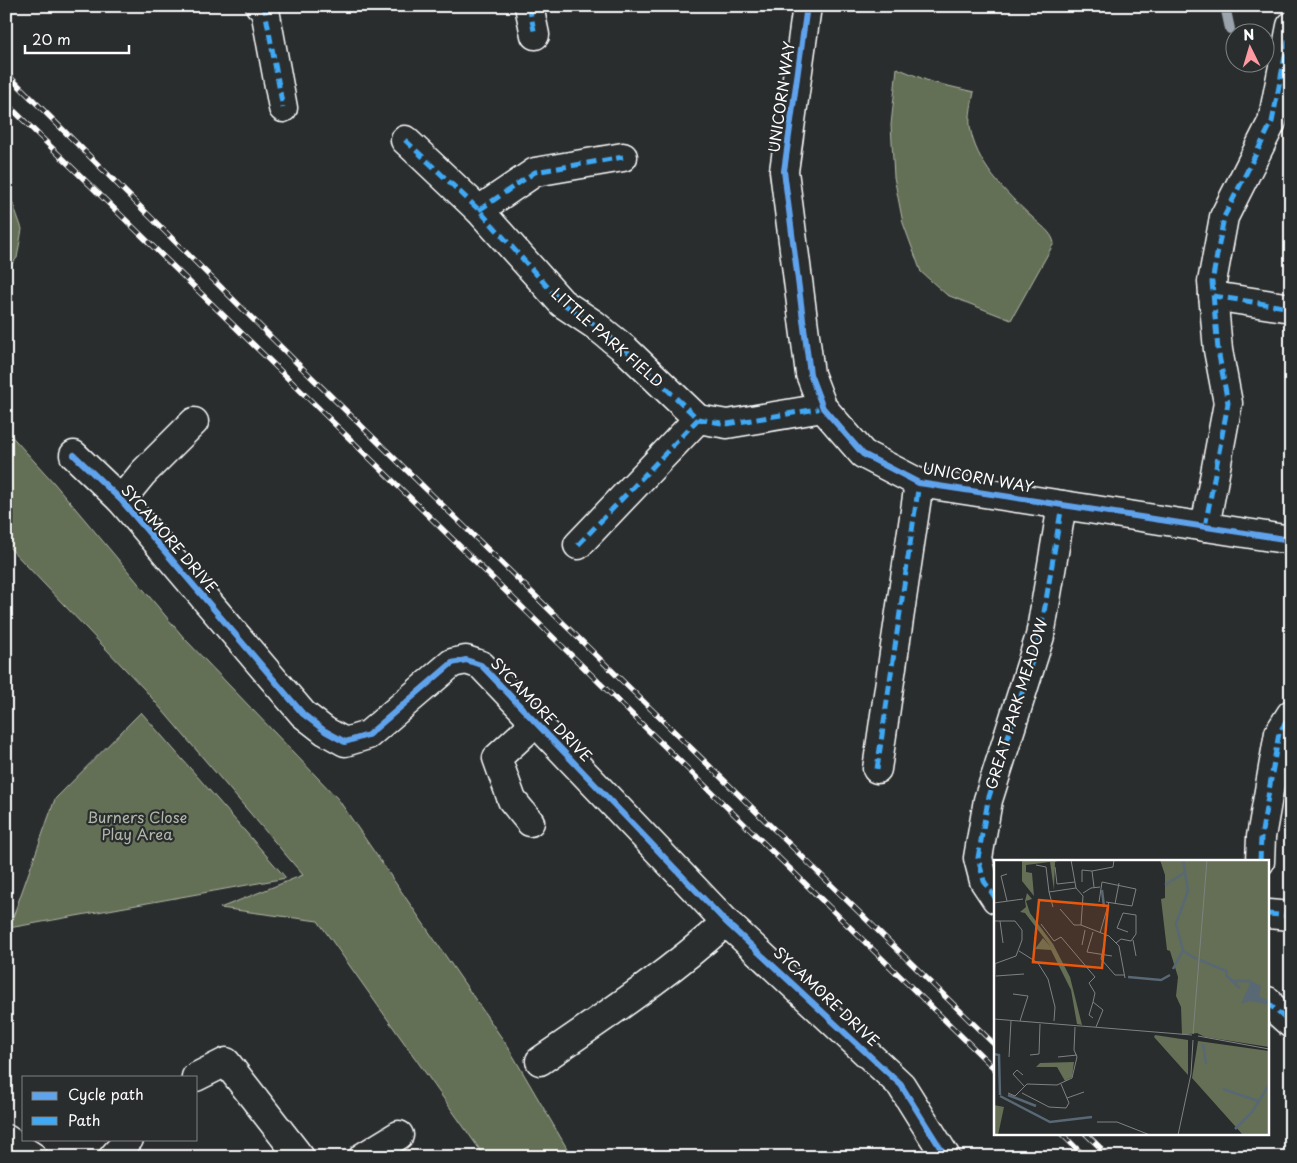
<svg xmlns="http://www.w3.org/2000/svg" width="1297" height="1163" viewBox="0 0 1297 1163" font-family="'Playpen Sans',sans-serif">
  <rect width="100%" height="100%" fill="#2a2d2e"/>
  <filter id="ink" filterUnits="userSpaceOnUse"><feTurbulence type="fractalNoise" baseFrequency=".02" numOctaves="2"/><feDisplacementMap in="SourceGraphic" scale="10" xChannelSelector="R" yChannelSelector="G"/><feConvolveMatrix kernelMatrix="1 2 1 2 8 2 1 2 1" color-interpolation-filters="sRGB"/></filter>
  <g filter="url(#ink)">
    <!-- green -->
    <g fill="#646f55" stroke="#b2b7aa">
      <path d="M897,68L931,82L974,92C972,103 969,115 970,126C975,163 1006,193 1032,217C1040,225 1052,232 1054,243L1011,320L947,295L921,272L903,223L894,177L891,125Z"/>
      <polygon points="6,194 11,198 22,229 17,258 6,270"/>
      <polygon points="6,430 54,483 185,639 338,799 508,1047 572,1157 485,1157 318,921 220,908 303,875 145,690 6,544"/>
      <polygon points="141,712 286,878 9,928 55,799"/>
    </g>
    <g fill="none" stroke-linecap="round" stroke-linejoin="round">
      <!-- stream -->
      <polyline stroke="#9ba4ac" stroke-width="10" points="1225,6 1230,29"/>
      <!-- minor casing -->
      <g stroke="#fff" stroke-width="31">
        <g id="minor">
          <polyline points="260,6 265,10 283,108"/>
          <polyline points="529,6 535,35"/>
          <polyline points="807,6 784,171 810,374 823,408 863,454 919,483 1291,540"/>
          <polyline points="405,140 479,210 562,303 595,325 626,350 698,419 727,424 823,408"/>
          <polyline points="479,210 535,172 623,157"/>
          <polyline points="1213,296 1291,308"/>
          <polyline points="74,455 121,500 303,714 325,731 345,742 368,735 452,663 466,660 481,665 726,922 901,1085 946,1157"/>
          <polyline points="121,500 143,473 194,422"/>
          <polyline points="1205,527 1228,403 1218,350 1212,282 1224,217 1272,122 1291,26"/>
          <polyline points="578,545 698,419"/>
          <polyline points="877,769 919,483"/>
          <polyline points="530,822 512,800 497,758 535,723"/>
          <polyline points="1260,862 1261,837 1279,733 1291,714"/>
          <polyline points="996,899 984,881 978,858 988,800 1040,636 1062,505"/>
          <polyline points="1268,914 1291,916"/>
          <polyline points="1268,1001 1269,1004 1291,1024"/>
          <path d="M540,1061C604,1017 669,974 726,922"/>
          <polyline points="196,1077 226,1062 300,1157"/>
          <polyline points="6,1139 33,1157"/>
          <polyline points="113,1157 129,1139"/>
          <polyline points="363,1157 399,1135"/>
        </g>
      </g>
      <!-- minor -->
      <use href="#minor" stroke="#2a2d2e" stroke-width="28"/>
      <!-- rail casing -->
      <g stroke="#fff" stroke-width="5.5">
        <g id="rail">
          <polyline points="6,73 299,365 996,1046"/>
          <polyline points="6,103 996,1070"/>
          <polyline points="1062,1134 1085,1157"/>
          <polyline points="1086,1134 1110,1157"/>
        </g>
      </g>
      <!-- rail -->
      <use href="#rail" stroke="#2a2d2e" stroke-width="4" stroke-dasharray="11" stroke-linecap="butt"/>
      <!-- quiet -->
      <g stroke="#3fa9f5" stroke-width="5" stroke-dasharray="10 5" stroke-linecap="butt">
        <polyline points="260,6 265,10 283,108"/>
        <polyline points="529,6 535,35"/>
        <polyline points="405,140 479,210 562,303 595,325 626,350 698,419 727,424 823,408"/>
        <polyline points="479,210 535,172 623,157"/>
        <polyline points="1213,296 1291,308"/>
        <polyline points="1205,527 1228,403 1218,350 1212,282 1224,217 1272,122 1291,26"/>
        <polyline points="578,545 698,419"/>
        <polyline points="877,769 919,483"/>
        <polyline points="1260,862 1261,837 1279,733 1291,714"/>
        <polyline points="996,899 984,881 978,858 988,800 1040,636 1062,505"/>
        <polyline points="1268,914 1291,916"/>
        <polyline points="1268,1001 1269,1004 1291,1024"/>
      </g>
      <!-- cycleway casing -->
      <g stroke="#2a2d2e" stroke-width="9">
        <g id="cycleway">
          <polyline points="807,6 784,171 810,374 823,408 863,454 919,483 1291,540"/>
          <polyline points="74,455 121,500 303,714 325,731 345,742 368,735 452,663 466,660 481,665 726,922 901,1085 946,1157"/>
        </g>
      </g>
      <!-- cycleway -->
      <use href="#cycleway" stroke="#60a3ed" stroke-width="6"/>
    </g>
  </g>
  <g text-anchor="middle" stroke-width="4.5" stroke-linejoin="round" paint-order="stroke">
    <!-- street labels -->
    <g font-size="15" fill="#fff" stroke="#2a2d2e">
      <text transform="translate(782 97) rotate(-82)" y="5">UNICORN WAY</text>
      <text transform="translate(607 338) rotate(41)" y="5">LITTLE PARK FIELD</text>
      <text transform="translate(978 478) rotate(10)" y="5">UNICORN WAY</text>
      <text transform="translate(169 539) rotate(49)" y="5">SYCAMORE DRIVE</text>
      <text transform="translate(1017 704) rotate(-73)" y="5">GREAT PARK MEADOW</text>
      <text transform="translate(541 710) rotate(46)" y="5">SYCAMORE DRIVE</text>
      <text transform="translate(826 997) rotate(43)" y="5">SYCAMORE DRIVE</text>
    </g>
    <!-- park labels -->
    <g font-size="15" fill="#b2b7aa" stroke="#2a2d2e">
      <text x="137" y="823">Burners Close<tspan x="137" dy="17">Play Area</tspan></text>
    </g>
  </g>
  <!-- overview -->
  <g transform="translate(994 860)">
    <rect width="275" height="275" fill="#2a2d2e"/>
    <path d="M28,0H66L61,2L60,30L56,2L32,5V12L38,13L40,36L28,21ZM166,0H275V187L211,177L203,173L188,175L187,147L182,136L184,117L176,91L173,90L167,39L171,38V15ZM33,33L38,39L32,41L36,53L59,84L76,117L88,165L83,164L77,130L57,90L41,89L49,78L57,87L31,53L26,52L32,47L31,41ZM161,175L194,180V215L160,177ZM204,181L275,191V275H249L198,218ZM80,202L78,217L71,221L63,207H42L46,203ZM0,245L10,247L4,275H0Z" fill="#646f55"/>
    <path d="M257,121L267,126L265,137L274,140L275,145L256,141L247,144Z" fill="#586874"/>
    <path fill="none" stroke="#586874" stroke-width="2.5" d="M171,25L190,13M108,30L110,47M189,91L203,99M206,100L232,111L233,116L246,128M179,109L189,90L182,64L194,31L189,0M134,117L167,120L176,115M239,121H257M209,184L212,204M0,194L5,195L6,235M229,229L264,241M14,235L42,246M6,236L56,262L98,257M241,269L258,252L275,225"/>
    <path fill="none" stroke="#7f8182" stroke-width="1" d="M77,0L82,28L89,36L87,65L115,76L125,86L131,118M42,5L52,7L55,32L82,28M61,7L63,24L81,22M88,22V10L98,11M100,27L98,11L119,7L120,0M55,32L59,47M89,33L97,28L106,27M13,41L7,16L13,14M105,42L108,22L142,29L138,46L112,42M0,43L29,39M121,44L125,23M66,49L80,65H87M0,61H21L28,70V80L22,96L0,104M6,61L9,83M47,64L60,81L67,77L101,117L95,123L101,133L99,142L109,150L102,167M99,72L93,92L118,96M106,73L115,42M112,75L107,99L121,115H130M139,80L142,96M122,83L127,79L137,81L142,74V55L129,53L123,68L134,72M88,85L91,70M25,91L44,103L54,119L61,147L60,161M2,116L30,114M0,134L1,104M19,134L34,136L26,161M99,142L95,155L99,158M0,159L198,175M199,174L213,0M204,176L275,189M36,195L45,194L46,164M15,197L17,161M64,197L83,195M29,215L23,210L19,214L30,226M14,233L21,236L33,224L63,225L78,218L83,197L80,190L81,167M28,233L55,247L72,248L75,243L67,224M73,238L90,232M103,262H123L156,275M184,275L197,214L199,180"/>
    <path fill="#e8590c" fill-opacity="0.15" stroke="#e8590c" stroke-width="2.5" d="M45,40L114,46L108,108L39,102Z"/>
    <rect width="275" height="275" fill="none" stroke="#fff" stroke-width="2.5"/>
  </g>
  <!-- margin -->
  <rect width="1297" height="1163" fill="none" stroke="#2a2d2e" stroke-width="25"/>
  <rect x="12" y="12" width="1272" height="1138" fill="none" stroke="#fff" stroke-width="2" filter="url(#ink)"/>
  <!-- legend -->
  <rect x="22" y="1076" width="175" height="65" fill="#2a2d2e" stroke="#7f8182"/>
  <rect x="32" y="1092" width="25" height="8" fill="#60a3ed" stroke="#7f8182"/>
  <text x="68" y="1100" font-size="15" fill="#ffffff">Cycle path</text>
  <rect x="32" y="1117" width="25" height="8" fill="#3fa9f5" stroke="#7f8182"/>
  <text x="68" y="1126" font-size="15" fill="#ffffff">Path</text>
  <!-- north arrow -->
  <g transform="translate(1250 48) rotate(355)"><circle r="24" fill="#2a2d2e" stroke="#7f8182"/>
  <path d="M0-4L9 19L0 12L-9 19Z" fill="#ff9aa2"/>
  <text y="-8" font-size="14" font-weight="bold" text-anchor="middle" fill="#ffffff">N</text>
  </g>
  <!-- scale -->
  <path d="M25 45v8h104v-8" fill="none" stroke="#ffffff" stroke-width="2.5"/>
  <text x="32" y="45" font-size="15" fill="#ffffff" stroke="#2a2d2e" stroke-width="4" paint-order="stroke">20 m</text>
</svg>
